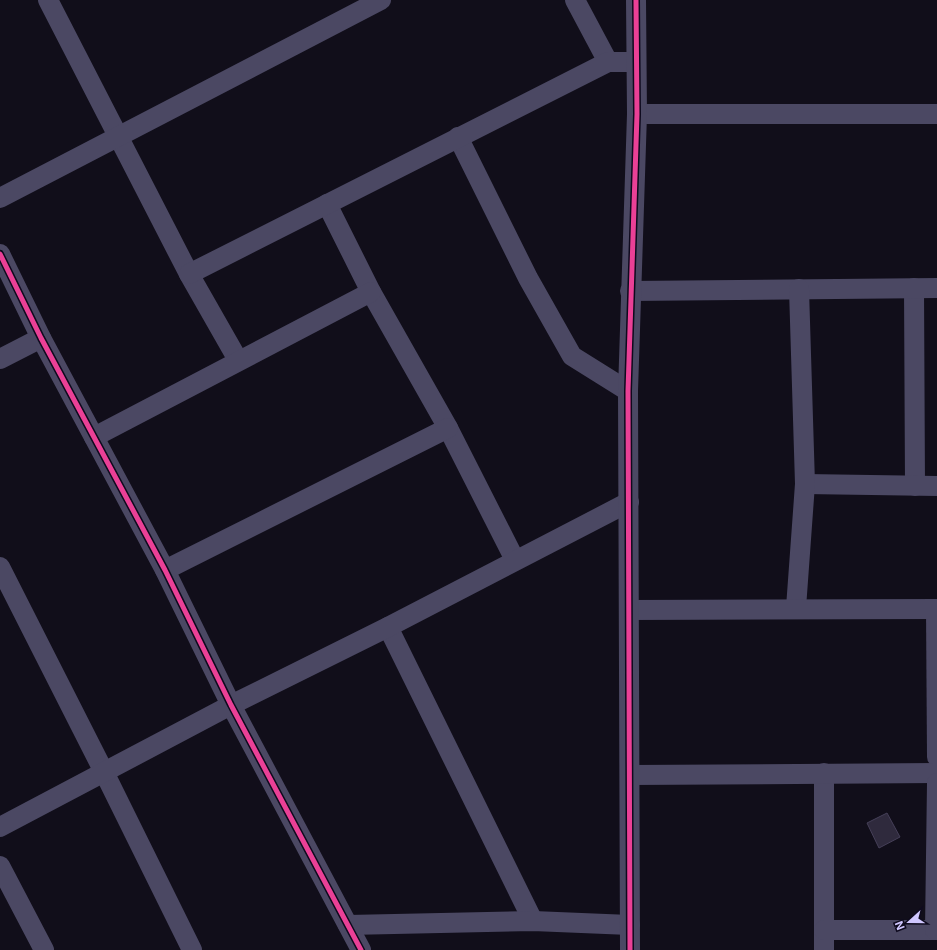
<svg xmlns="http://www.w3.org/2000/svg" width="937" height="950" viewBox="0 0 937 950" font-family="Inter,sans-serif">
  <rect width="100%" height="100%" fill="#110e1a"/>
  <!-- building -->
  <polygon fill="#2f2a3d" stroke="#453f58" points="887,813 900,837 879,848 867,823"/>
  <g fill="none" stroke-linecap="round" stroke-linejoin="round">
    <!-- street -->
    <g stroke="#4b4863" stroke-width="20">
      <polyline points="48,0 189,274 238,360"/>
      <polyline points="575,0 608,62"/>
      <polyline points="637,114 937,114"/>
      <polyline points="458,137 528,278 572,356 628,391"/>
      <polyline points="0,198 381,0"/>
      <polyline points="327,204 371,292 448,428 515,560"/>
      <polyline points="0,254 41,338 165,570 231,705 361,950"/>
      <polyline points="189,274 608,62 635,62"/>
      <polyline points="914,288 915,486"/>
      <polyline points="630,291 937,288"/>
      <polyline points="0,359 41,338"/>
      <polyline points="94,437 371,292"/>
      <polyline points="805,484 937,486"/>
      <polyline points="0,567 104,772 192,950"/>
      <polyline points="165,570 448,428"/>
      <polyline points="796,608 805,484 799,289"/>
      <polyline points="936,609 937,757"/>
      <polyline points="630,610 937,609"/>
      <polyline points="388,627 533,921"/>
      <polyline points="824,773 824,950"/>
      <polyline points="630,775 937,773"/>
      <polyline points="0,827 231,705 388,627 629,502"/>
      <polyline points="0,866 44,950"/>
      <polyline points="348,925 533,921 630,925"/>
      <polyline points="824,930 937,930"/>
      <polyline points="935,930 937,783"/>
      <polyline points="630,950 628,391 637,114 636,0"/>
    </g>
    <!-- cycleway casing -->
    <g stroke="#0e0a1e" stroke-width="8">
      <g id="cycleway">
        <polyline points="0,254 41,338 165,570 231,705 361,950"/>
        <polyline points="630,950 628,391 637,114 636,0"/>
      </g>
    </g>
    <!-- cycleway -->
    <use href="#cycleway" stroke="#ea4096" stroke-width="5"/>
  </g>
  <!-- north arrow -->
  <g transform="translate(909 922) rotate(249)" stroke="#0e0a1e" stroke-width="3" paint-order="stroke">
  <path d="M0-3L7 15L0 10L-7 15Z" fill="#d0c7ff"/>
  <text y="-6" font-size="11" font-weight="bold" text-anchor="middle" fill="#d0c7ff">N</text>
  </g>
</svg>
